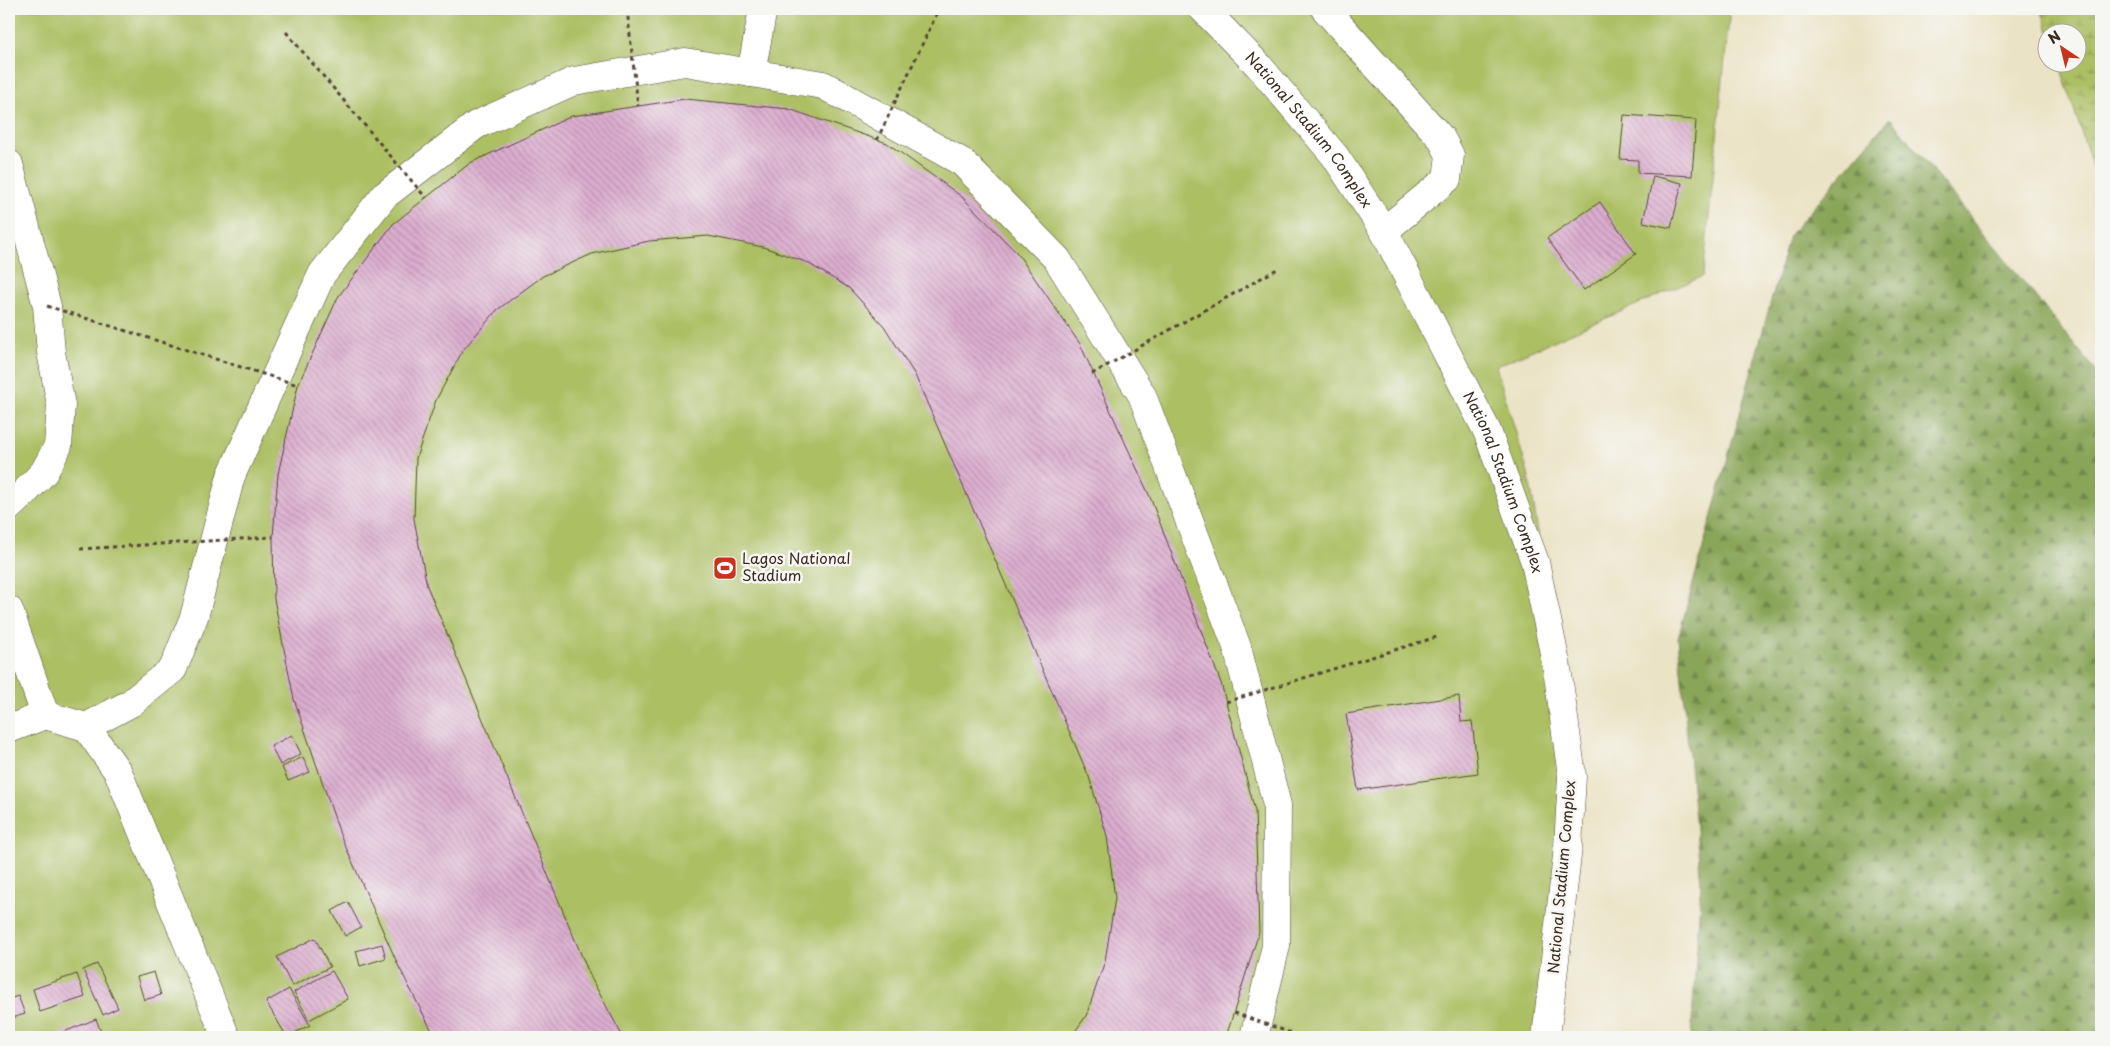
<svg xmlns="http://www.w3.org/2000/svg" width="2110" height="1046" viewBox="0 0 2110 1046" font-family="'Playpen Sans',sans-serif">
  <defs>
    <pattern id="forest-firs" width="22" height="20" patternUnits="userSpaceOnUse" patternTransform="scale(1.25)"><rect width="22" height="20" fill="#89a659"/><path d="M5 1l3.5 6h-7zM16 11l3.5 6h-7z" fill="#718749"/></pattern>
    <pattern id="wetland-marsh" width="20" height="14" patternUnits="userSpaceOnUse" patternTransform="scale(1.25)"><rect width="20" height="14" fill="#acbf63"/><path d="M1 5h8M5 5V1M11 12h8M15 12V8" fill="none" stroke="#8d9b51"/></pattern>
    <pattern id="building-back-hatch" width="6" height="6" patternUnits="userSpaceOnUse" patternTransform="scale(1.25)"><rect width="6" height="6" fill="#dcadd0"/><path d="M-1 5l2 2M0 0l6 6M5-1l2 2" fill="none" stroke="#b48da8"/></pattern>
  </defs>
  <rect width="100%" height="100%" fill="#f6f6f2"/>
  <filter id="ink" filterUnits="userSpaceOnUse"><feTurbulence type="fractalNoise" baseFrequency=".02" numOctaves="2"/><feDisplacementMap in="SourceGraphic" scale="10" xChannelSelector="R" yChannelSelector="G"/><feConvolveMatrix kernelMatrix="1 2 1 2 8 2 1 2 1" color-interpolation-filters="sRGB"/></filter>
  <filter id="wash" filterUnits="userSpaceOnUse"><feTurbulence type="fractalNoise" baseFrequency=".0096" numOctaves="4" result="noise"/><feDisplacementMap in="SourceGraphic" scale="20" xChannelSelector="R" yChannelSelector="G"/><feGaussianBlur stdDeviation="1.12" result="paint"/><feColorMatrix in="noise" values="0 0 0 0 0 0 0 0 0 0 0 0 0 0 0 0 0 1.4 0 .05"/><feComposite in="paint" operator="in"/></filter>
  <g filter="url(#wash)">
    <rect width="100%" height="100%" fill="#ebe3c5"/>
    <!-- green -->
    <polygon fill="#acbf63" stroke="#747440" points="9,9 1730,9 1703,276 1496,366 1529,477 1558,652 1574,809 1550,1037 9,1037"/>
    <!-- forest -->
    <polygon fill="url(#forest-firs)" stroke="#62683c" points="1890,118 2101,377 2101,1037 1691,1037 1701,883 1678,638 1789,236"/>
    <!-- wetland -->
    <polygon fill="url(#wetland-marsh)" stroke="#747440" points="2041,9 2101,9 2101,193 2059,63 2078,62 2078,32 2049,32"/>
    <g id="blocks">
      <!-- building -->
      <g fill="url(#building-back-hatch)">
        <polygon points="685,99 789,109 887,143 961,196 1018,254 1080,344 1150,497 1221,683 1255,811 1259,932 1226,1037 1071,1037 1086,1016 1105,961 1115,898 1107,836 1089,777 915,375 884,326 849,288 806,262 763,247 708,236 649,241 592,254 543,276 497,310 463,350 436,400 416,458 414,519 427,586 591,978 623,1037 435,1037 399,967 340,834 294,699 274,599 273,537 278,474 298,385 338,297 393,224 470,163 572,116"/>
        <polygon points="1624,115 1696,120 1692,176 1638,173 1638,160 1620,159"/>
        <polygon points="1653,176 1682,183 1671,228 1643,222"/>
        <polygon points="1600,202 1636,254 1584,290 1547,238"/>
        <polygon points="1459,696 1461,722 1472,721 1478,773 1358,790 1346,714"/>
        <polygon points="292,735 301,754 280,765 271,746"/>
        <polygon points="303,757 310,772 288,781 282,767"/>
        <polygon points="348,902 361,927 345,936 332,911"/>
        <polygon points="315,938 330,967 292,986 277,957"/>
        <polygon points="382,944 386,958 360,966 356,951"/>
        <polygon points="97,964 118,1008 103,1015 83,970"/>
        <polygon points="332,971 348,999 309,1020 294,992"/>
        <polygon points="154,972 161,995 144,1000 137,977"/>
        <polygon points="77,974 85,997 40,1012 33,989"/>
        <polygon points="289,989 310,1025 287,1037 266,1002"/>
        <polygon points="18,996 25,1014 9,1019 9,999"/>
        <polygon points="96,1019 103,1037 55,1037 54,1036"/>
      </g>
    </g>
  </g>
  <g filter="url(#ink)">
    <use href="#blocks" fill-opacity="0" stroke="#554637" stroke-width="1"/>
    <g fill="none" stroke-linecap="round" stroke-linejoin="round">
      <!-- minor casing -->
      <g stroke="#554637" stroke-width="29">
        <g id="minor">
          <path id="s1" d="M1203,9L1258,65L1335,156L1384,231L1487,431L1535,562L1557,668L1572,776L1568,847L1546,1037"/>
          <polyline points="1325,9 1441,138 1450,155 1447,179 1384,231"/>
          <polyline points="751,73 763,9"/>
          <polyline points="9,164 47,306 51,352 61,405 58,446 44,472 25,492 9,507"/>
          <polyline points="9,610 45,715"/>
          <polyline points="86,727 131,703 173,669 194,617 231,476 291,342 322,274 384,196 476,125 574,81 685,62 823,85 962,162 1057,259 1142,395 1237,647 1277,805 1276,946 1254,1037"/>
          <polyline points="9,729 45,715 86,727 118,772 226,1037"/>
        </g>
      </g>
      <!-- minor -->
      <use href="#minor" stroke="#fff" stroke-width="28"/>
      <!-- path-bridge -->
      <g stroke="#554637" stroke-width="3" stroke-dasharray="4 4" stroke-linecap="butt">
        <polyline points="627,9 638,106"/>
        <polyline points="286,32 426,198"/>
        <polyline points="877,140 939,9"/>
        <polyline points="47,306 298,385"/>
        <polyline points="1092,374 1279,268"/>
        <polyline points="80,549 273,537"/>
        <polyline points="1226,702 1440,636"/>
        <polyline points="1234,1013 1303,1037"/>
      </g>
    </g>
  </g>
  <!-- icons -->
  <defs>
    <g id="stadium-square" transform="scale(1.25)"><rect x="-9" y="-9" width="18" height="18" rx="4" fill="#c8321e" stroke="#f6f6f2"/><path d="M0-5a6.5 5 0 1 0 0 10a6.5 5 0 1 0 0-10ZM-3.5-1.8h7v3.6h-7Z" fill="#fff"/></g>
  </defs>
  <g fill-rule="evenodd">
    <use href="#stadium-square" x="725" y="568"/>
  </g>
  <g text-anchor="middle" stroke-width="5" stroke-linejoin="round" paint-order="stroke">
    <!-- street labels -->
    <g font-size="15" fill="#3b2a1e" stroke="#f6f6f2">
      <text dy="5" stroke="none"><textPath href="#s1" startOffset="161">National Stadium Complex</textPath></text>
      <text dy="5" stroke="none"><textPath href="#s1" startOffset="566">National Stadium Complex</textPath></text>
      <text transform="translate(1562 877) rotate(-85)" y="5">National Stadium Complex</text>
    </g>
    <!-- poi labels -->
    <g font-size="15" fill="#3b2a1e" stroke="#f6f6f2" text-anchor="start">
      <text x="742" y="564">Lagos National<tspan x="742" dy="17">Stadium</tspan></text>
    </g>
  </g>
  <!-- margin -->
  <rect width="2110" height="1046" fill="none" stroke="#f6f6f2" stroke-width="30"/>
  <!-- north arrow -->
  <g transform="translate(2062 48) rotate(325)"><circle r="24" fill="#f6f6f2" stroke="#aba49d"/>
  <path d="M0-4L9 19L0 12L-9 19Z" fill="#c8321e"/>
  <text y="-8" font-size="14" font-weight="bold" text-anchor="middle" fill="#3b2a1e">N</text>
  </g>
</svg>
